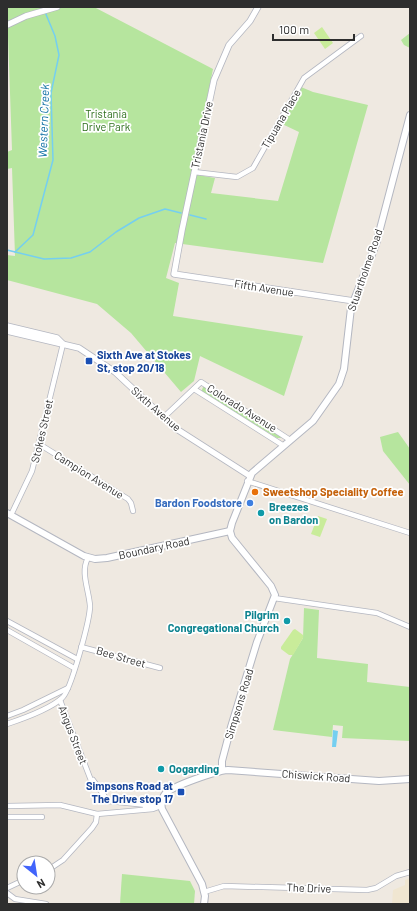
<svg xmlns="http://www.w3.org/2000/svg" width="417" height="911" viewBox="0 0 417 911" font-family="Barlow,sans-serif">
  <rect width="100%" height="100%" fill="#efe9e1"/>
  <!-- education -->
  <polygon fill="#f0e6d1" points="410,878 410,904 392,904 393,890 405,885 405,880"/>
  <!-- green -->
  <g fill="#b6e59e">
    <polygon points="7,7 94,7 213,69 192,174 215,178 211,193 278,201 299,132 280,123 301,87 313,92 368,105 323,263 175,243 166,278 179,283 173,316 303,336 284,396 200,356 194,381 181,392 131,333 97,304 7,280 7,255 15,256 12,168 7,169 7,152 12,150"/>
    <polygon points="410,33 410,48 404,45 401,40"/>
    <polygon points="204,385 280,436 281,438 277,438 201,392"/>
    <polygon points="398,432 410,449 410,485 383,451 380,437"/>
    <polygon points="304,608 319,610 317,658 368,664 367,682 410,687 410,741 342,738 343,726 333,725 332,737 273,730 290,659 303,638"/>
    <polygon points="122,874 190,881 195,891 194,904 120,904"/>
  </g>
  <!-- pitch -->
  <g fill="#c9ec9a">
    <polygon points="322,27 333,43 325,49 314,33"/>
    <polygon points="318,516 327,519 320,537 311,534"/>
    <polygon points="295,629 303,635 303,638 293,655 289,655 281,649 281,647 293,630"/>
  </g>
  <!-- water -->
  <polygon fill="#75cff0" points="333,730 338,731 336,747 332,747"/>
  <g fill="none" stroke-linecap="round" stroke-linejoin="round">
    <!-- stream -->
    <g stroke="#75cff0" stroke-width="1.5">
      <polyline points="190,215 206,219"/>
      <polyline points="7,250 44,259 71,258 90,252 116,232 139,218 165,209 181,213"/>
      <polyline points="15,252 33,235 53,160 51,93 59,55 55,36 45,12"/>
    </g>
    <!-- minor casing -->
    <g stroke="#b4b7c1" stroke-width="6">
      <g id="minor">
        <polyline points="194,172 237,177 253,168 304,78 361,36"/>
        <polyline points="194,389 284,446"/>
        <polyline points="163,418 201,382 290,440"/>
        <polyline points="39,444 128,499 131,503 133,511"/>
        <polyline points="247,481 410,533"/>
        <polyline points="11,515 32,471 63,344"/>
        <polyline points="274,598 377,613 410,627"/>
        <polyline points="7,621 77,659"/>
        <polyline points="7,630 74,668"/>
        <polyline points="81,647 160,668"/>
        <polyline points="60,700 92,783"/>
        <polyline points="7,716 23,710 68,688"/>
        <path d="M7,724C22,719 50,709 62,698C71,691 90,619 90,606C89,590 80,572 88,558"/>
        <polyline points="93,780 108,801 147,805"/>
        <polyline points="7,806 60,805 97,814 153,809 161,806"/>
        <polyline points="145,807 156,804 161,806"/>
        <polyline points="7,817 42,817"/>
        <polyline points="48,870 63,860 92,828 96,822 97,814"/>
        <polyline points="7,888 24,880"/>
        <polyline points="204,892 224,886 367,890 376,888 396,876 410,872"/>
        <polyline points="7,893 15,899 46,904"/>
      </g>
    </g>
    <!-- tertiary casing -->
    <g stroke="#b4b7c1" stroke-width="7">
      <g id="tertiary">
        <polyline points="258,7 250,21 229,45 214,80 182,230 174,274 354,301"/>
        <polyline points="7,25 26,16 57,7"/>
        <polyline points="7,326 57,338 63,344"/>
        <polyline points="7,331 79,348 115,372 175,428 250,476"/>
      </g>
    </g>
    <!-- secondary casing -->
    <g stroke="#b4b7c1" stroke-width="8">
      <g id="secondary">
        <polyline points="7,513 84,556 95,559 107,558 230,531"/>
        <polyline points="222,770 222,761 231,727 257,642 275,595 271,586 232,538 230,531 232,523 252,473 313,421 339,384 344,369 351,308 376,244 410,115"/>
        <path d="M204,904L205,896L202,884L162,809C161,804 161,799 165,794C172,786 216,771 228,770L379,781L410,779"/>
      </g>
    </g>
    <!-- minor -->
    <use href="#minor" stroke="#fff" stroke-width="4.5"/>
    <!-- tertiary -->
    <use href="#tertiary" stroke="#fff" stroke-width="5.5"/>
    <!-- secondary -->
    <use href="#secondary" stroke="#fff" stroke-width="6"/>
  </g>
  <!-- markers -->
  <g fill="#1a4fb4" stroke="#fff" stroke-width="1.5">
    <rect x="85" y="357" width="8" height="8" rx="2"/>
    <rect x="177" y="788" width="8" height="8" rx="2"/>
  </g>
  <circle fill="#e8710a" stroke="#fff" stroke-width="1.5" cx="255" cy="492" r="4"/>
  <circle fill="#3f7fe0" stroke="#fff" stroke-width="1.5" cx="250" cy="503" r="4"/>
  <g fill="#0f9aa8" stroke="#fff" stroke-width="1.5">
    <circle cx="261" cy="513" r="4"/>
    <circle cx="287" cy="621" r="4"/>
    <circle cx="161" cy="769" r="4"/>
  </g>
  <g text-anchor="middle" stroke-width="3.5" stroke-linejoin="round" paint-order="stroke">
    <!-- park labels -->
    <g font-size="11" fill="#2c6e1b" stroke="#fff">
      <text x="106" y="118">Tristania<tspan x="106" dy="13">Drive Park</tspan></text>
    </g>
    <!-- street labels -->
    <g font-size="11" fill="#2e2e2e" stroke="#fff">
      <text transform="translate(281 119) rotate(-60)" y="4">Tipuana Place</text>
      <text transform="translate(202 135) rotate(-78)" y="4">Tristania Drive</text>
      <text transform="translate(365 270) rotate(-71)" y="4">Stuartholme Road</text>
      <text transform="translate(264 288) rotate(9)" y="4">Fifth Avenue</text>
      <text transform="translate(242 408) rotate(32)" y="4">Colorado Avenue</text>
      <text transform="translate(156 409) rotate(41)" y="4">Sixth Avenue</text>
      <text transform="translate(42 431) rotate(-77)" y="4">Stokes Street</text>
      <text transform="translate(89 475) rotate(32)" y="4">Campion Avenue</text>
      <text transform="translate(154 548) rotate(-12)" y="4">Boundary Road</text>
      <text transform="translate(121 657) rotate(16)" y="4">Bee Street</text>
      <text transform="translate(239 704) rotate(-73)" y="4">Simpsons Road</text>
      <text transform="translate(73 735) rotate(69)" y="4">Angus Street</text>
      <text transform="translate(316 776) rotate(4)" y="4">Chiswick Road</text>
      <text transform="translate(309 888) rotate(2)" y="4">The Drive</text>
    </g>
    <!-- transit labels -->
    <g font-size="11" font-weight="bold" fill="#164399" stroke="#fff" text-anchor="start">
      <text x="97" y="359">Sixth Ave at Stokes<tspan x="97" dy="13">St, stop 20/18</tspan></text>
      <text x="173" y="790" text-anchor="end">Simpsons Road at<tspan x="173" dy="13">The Drive stop 17</tspan></text>
    </g>
    <!-- food labels -->
    <g font-size="11" font-weight="bold" fill="#c56008" stroke="#fff" text-anchor="start">
      <text x="263" y="496">Sweetshop Speciality Coffee</text>
    </g>
    <!-- shop labels -->
    <g font-size="11" font-weight="bold" fill="#366cbe" stroke="#fff" text-anchor="end">
      <text x="242" y="507">Bardon Foodstore</text>
    </g>
    <!-- culture labels -->
    <g font-size="11" font-weight="bold" fill="#0d838f" stroke="#fff" text-anchor="start">
      <text x="269" y="511">Breezes<tspan x="269" dy="13">on Bardon</tspan></text>
      <text x="279" y="619" text-anchor="end">Pilgrim<tspan x="279" dy="13">Congregational Church</tspan></text>
      <text x="169" y="773">Oogarding</text>
    </g>
    <!-- water labels -->
    <g font-size="12" font-style="italic" fill="#0d6fa3" stroke="#fff">
      <text transform="translate(44 121) rotate(-88)" y="4">Western Creek</text>
    </g>
  </g>
  <!-- border -->
  <rect width="417" height="911" fill="none" stroke="#2e2e2e" stroke-width="16"/>
  <!-- north arrow -->
  <g transform="translate(36 875) rotate(150)"><circle r="19" fill="#ffffff" stroke="#ababab"/>
  <path d="M0-3L7 15L0 10L-7 15Z" fill="#4264fb"/>
  <text y="-6" font-size="11" font-weight="bold" text-anchor="middle" fill="#2e2e2e">N</text>
  </g>
  <!-- scale -->
  <path d="M273 34v6h81v-6" fill="none" stroke="#2e2e2e" stroke-width="2"/>
  <text x="279" y="34" font-size="12" fill="#2e2e2e" stroke="#ffffff" stroke-width="3" paint-order="stroke">100 m</text>
</svg>
